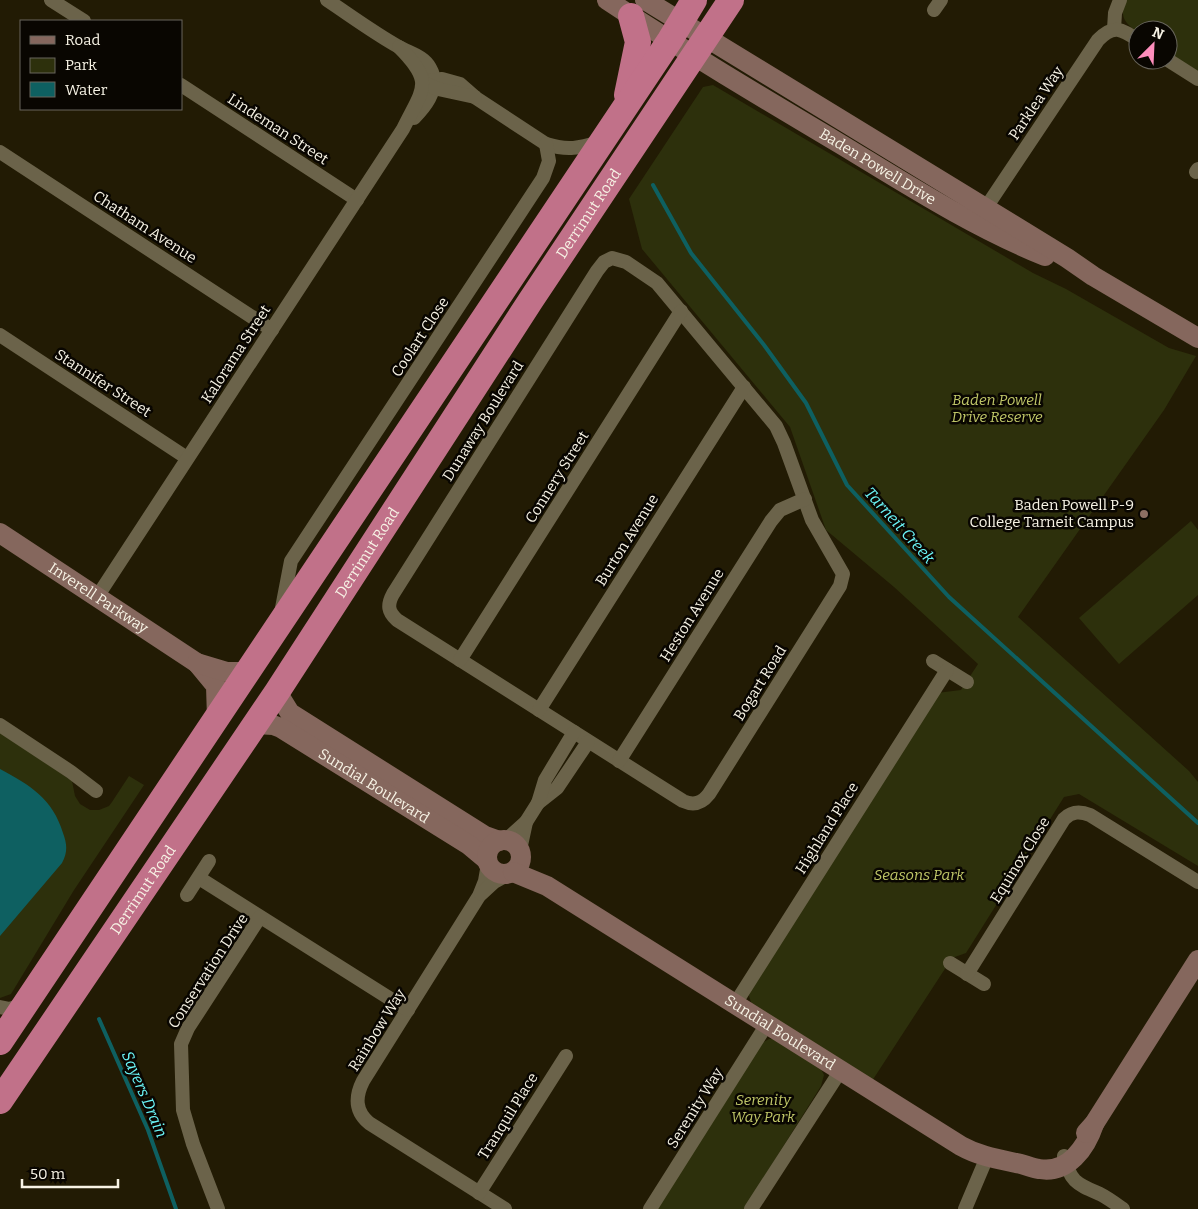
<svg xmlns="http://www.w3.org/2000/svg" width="1198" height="1209" viewBox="0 0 1198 1209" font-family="Bitter,serif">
  <rect width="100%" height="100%" fill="#221b04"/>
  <!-- green -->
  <g fill="#2d300c">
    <path d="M1127,0H1198V72L1168,52V30H1138V32C1125,24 1118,15 1127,0Z"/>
    <polygon points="713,85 1033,273 1066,289 1169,348 1196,356 1164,410 1018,617 1189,771 1198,782 1198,866 1079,794 1064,797 966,953 952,958 872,1081 752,1005 749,996 750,990 937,693 961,690 978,664 894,587 826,530 790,427 642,249 629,199 703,87"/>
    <polygon points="1191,521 1198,530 1198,595 1119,664 1079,618"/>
    <polygon points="0,732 72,781 75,796 80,804 90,810 99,810 109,806 112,802 129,776 144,785 74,890 11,994 0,998"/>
    <polygon points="769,1039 775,1039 820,1067 824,1075 821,1086 744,1209 656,1209 762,1043"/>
  </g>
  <!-- water -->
  <path fill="#0e6061" d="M0,769C30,785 53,799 63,833C67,844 68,852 62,863L0,936Z"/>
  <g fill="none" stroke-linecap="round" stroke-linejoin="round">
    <!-- stream -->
    <g stroke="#0e6061" stroke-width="4">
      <polyline points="653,185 691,253 764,345 806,403 847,485 949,597 1198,823"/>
      <polyline points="99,1019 148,1130 176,1209"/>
    </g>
    <!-- street -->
    <g stroke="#6b634a" stroke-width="14">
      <polyline points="51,0 84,21"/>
      <path d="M327,0C351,16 374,33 399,47C409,53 424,56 430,68C441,87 427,105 414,118"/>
      <polyline points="934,10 941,0"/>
      <polyline points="1114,29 1115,13 1120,0"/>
      <polyline points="1168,60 1198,79"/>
      <path d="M423,82L442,79L460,84L476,98L546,144C568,151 579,148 600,142"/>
      <polyline points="426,84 438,89 475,97"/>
      <polyline points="181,85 357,200"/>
      <polyline points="0,152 272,330"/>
      <polyline points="1196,172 1198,169"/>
      <path d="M981,215L1098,40C1114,24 1121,29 1138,40"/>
      <path d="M612,258L626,262L657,283L776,426L784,443L812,520L843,574L840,586L709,794C702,803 694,806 683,801L397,620C388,612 387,605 393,594L597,271L604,262Z"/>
      <polyline points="0,335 187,458"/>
      <path d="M97,597L403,129C423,88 435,83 399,47"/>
      <polyline points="281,613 291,561 543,178 549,161 546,144"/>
      <polyline points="460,660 681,311"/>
      <polyline points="933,661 967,682"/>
      <polyline points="539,710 744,387"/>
      <polyline points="0,725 71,772 96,791"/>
      <polyline points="619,761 771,521 780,510 805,499"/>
      <polyline points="538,803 557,788 588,742"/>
      <polyline points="506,840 526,822 538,803 545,780 574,732"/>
      <polyline points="520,850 526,822"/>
      <path d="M488,864L485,881L479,896L363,1081C355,1097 355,1111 369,1123L505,1209"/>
      <polyline points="199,878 408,1010"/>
      <polyline points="481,894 494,882 507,875"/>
      <polyline points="187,895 209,861"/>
      <polyline points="950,963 984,984"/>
      <path d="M967,974L1064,819C1072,811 1080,811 1090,815L1198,882"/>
      <polyline points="735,1004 947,670"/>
      <polyline points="0,1007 10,1009 23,1004"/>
      <path d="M1064,1156C1070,1182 1077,1184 1100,1194C1108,1198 1116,1204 1123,1209"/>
      <polyline points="479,1193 566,1056"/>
      <polyline points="218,1209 193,1144 183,1110 181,1044 188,1028 260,917"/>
      <polyline points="650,1209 767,1024"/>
      <polyline points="751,1209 841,1070"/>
      <polyline points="965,1209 987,1157"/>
    </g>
    <!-- secondary -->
    <g stroke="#85675d" stroke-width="20">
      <path id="s1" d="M607,0C684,51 763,98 842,145C908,185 973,227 1045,256"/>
      <polyline points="645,0 1067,258 1093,276 1198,338"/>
      <path id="s2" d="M0,533L197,663L216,686L217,718"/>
      <polyline points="197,663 227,672 247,672"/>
      <polyline points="277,692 290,713 485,836 499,841"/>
      <path id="s3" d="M256,724L273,725L281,728L469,845L487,860"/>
      <circle cx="504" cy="857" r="17"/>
      <path id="s4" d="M513,872L547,886L961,1146C979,1156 997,1159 1016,1163C1024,1164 1031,1168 1039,1169C1068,1174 1086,1148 1094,1124"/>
      <polyline points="1086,1133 1094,1124 1198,960"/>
    </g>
    <!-- highway -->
    <g stroke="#c17189" stroke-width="26">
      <polyline points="627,95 638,42 631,16"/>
      <polyline points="0,1042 670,40 694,0"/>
      <path id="s5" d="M0,1101L277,692L531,300L731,0"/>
    </g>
  </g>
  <!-- markers -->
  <circle fill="#8d6e63" stroke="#090601" stroke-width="2" cx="1144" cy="514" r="5"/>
  <g text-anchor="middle" stroke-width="5" stroke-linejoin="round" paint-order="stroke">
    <!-- street labels -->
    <g font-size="15" fill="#f7f3e5" stroke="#090601">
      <text transform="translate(1036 103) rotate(-56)" y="5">Parklea Way</text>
      <text transform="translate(278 129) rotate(33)" y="5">Lindeman Street</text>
      <text dy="5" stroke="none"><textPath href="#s1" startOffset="318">Baden Powell Drive</textPath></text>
      <text dy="5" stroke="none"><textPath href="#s5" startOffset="1065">Derrimut Road</textPath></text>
      <text transform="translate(145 227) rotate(33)" y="5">Chatham Avenue</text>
      <text transform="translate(420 337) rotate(-57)" y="5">Coolart Close</text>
      <text transform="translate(236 354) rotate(-57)" y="5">Kalorama Street</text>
      <text transform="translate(103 383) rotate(33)" y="5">Stannifer Street</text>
      <text transform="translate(483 421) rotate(-58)" y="5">Dunaway Boulevard</text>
      <text transform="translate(557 477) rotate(-58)" y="5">Connery Street</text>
      <text transform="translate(627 540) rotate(-58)" y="5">Burton Avenue</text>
      <text dy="5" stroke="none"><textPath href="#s5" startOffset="660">Derrimut Road</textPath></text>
      <text dy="5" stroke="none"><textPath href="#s2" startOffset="118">Inverell Parkway</textPath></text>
      <text transform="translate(692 615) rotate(-58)" y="5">Heston Avenue</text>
      <text transform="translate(760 683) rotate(-58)" y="5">Bogart Road</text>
      <text dy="5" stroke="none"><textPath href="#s3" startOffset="135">Sundial Boulevard</textPath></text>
      <text transform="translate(827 828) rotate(-58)" y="5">Highland Place</text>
      <text transform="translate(1020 860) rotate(-58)" y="5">Equinox Close</text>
      <text dy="5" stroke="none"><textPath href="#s5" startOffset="255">Derrimut Road</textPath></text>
      <text transform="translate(208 971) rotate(-57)" y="5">Conservation Drive</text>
      <text transform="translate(377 1030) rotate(-58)" y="5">Rainbow Way</text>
      <text dy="5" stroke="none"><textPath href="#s4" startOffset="312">Sundial Boulevard</textPath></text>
      <text transform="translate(695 1108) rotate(-58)" y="5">Serenity Way</text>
      <text transform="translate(508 1116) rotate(-58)" y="5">Tranquil Place</text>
    </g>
    <!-- park labels -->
    <g font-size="15" font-style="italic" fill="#c0c768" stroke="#090601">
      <text x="997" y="405">Baden Powell<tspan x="997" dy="17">Drive Reserve</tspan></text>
      <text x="919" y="880">Seasons Park</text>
      <text x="763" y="1105">Serenity<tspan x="763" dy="17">Way Park</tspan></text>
    </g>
    <!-- poi labels -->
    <g font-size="15" fill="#f7f3e5" stroke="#090601" text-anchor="end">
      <text x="1134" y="510">Baden Powell P-9<tspan x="1134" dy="17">College Tarneit Campus</tspan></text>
    </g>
    <!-- water labels -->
    <g font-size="16" font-style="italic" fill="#6cf7f9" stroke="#090601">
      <text transform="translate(900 525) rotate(48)" y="6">Tarneit Creek</text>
      <text transform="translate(145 1094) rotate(67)" y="6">Sayers Drain</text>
    </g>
  </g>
  <!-- legend -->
  <rect x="20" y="20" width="162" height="90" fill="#090601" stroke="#68655c"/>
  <rect x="30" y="36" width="25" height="8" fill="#85675d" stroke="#68655c"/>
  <text x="65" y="45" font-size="15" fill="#f7f3e5">Road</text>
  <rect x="30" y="58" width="25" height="15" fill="#2d300c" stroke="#68655c"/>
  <text x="65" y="70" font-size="15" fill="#f7f3e5">Park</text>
  <rect x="30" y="82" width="25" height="15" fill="#0e6061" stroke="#68655c"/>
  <text x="65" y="95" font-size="15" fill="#f7f3e5">Water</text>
  <!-- north arrow -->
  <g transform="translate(1153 45) rotate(24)"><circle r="24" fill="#090601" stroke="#68655c"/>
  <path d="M0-4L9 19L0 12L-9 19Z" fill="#fe8ebc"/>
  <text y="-8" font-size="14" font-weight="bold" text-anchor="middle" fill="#f7f3e5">N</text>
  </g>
  <!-- scale -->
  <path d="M22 1179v8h96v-8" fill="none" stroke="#f7f3e5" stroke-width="2.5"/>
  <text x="30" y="1179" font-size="15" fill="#f7f3e5" stroke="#090601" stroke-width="4" paint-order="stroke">50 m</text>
</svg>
